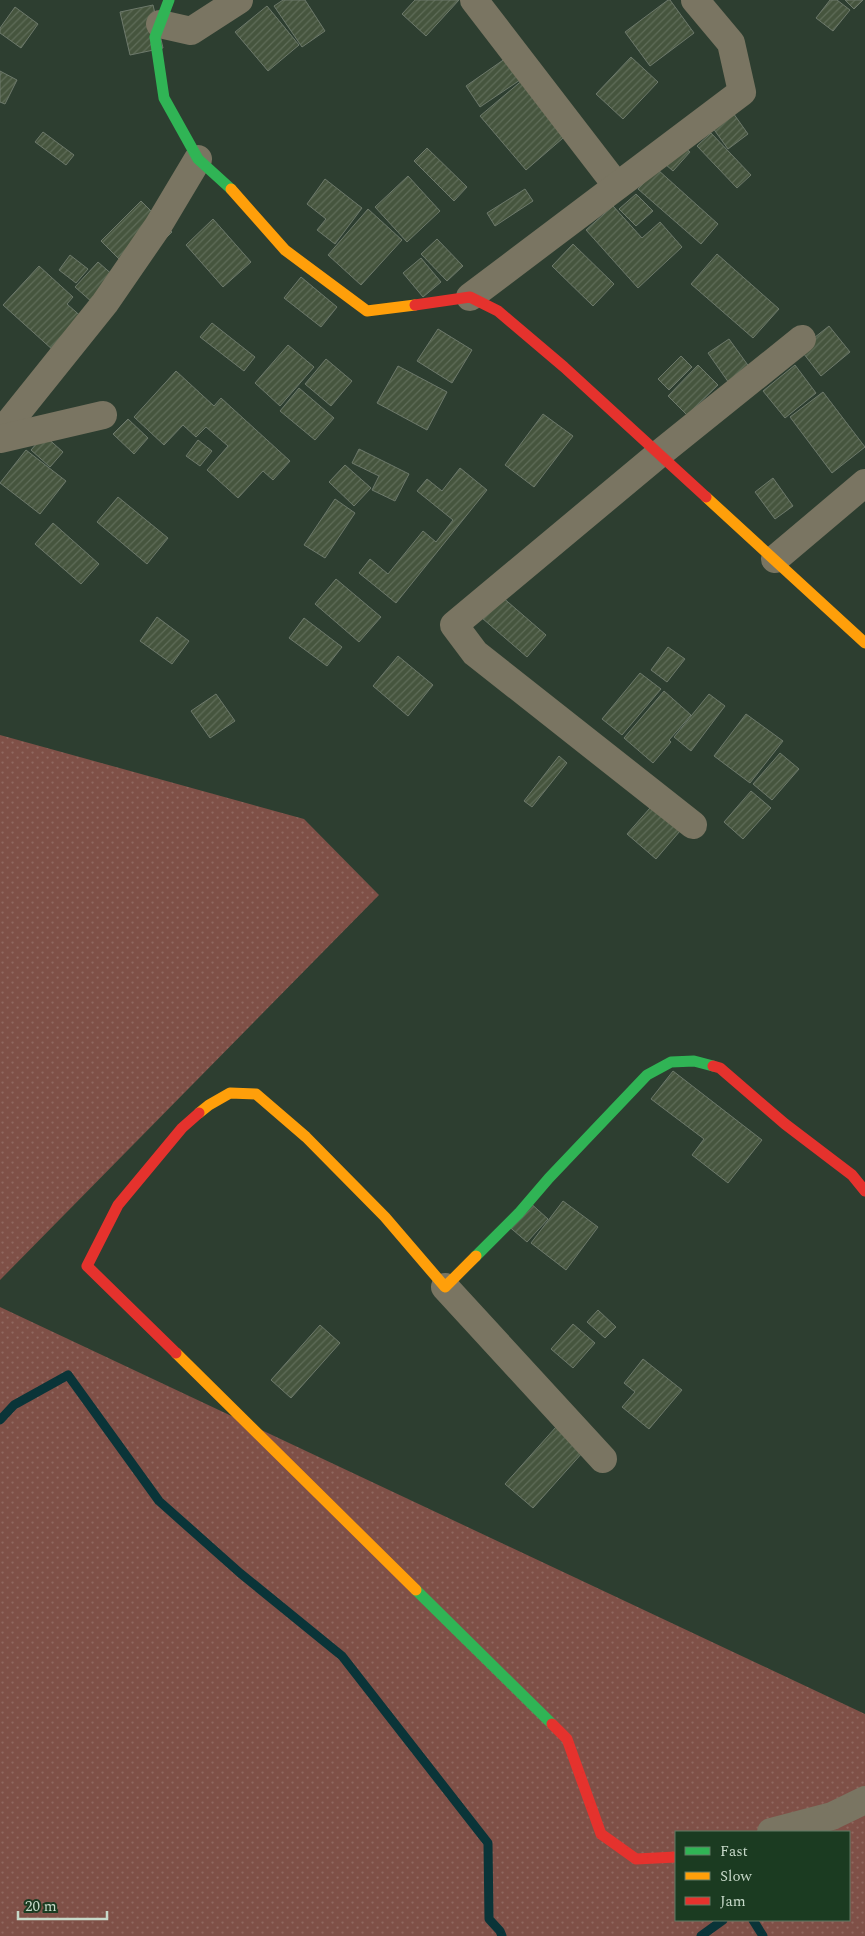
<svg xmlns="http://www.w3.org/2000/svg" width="865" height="1936" viewBox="0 0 865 1936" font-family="Spectral,serif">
  <defs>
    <pattern id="grass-dots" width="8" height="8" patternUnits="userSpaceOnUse" patternTransform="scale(1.25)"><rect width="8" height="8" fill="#7f5047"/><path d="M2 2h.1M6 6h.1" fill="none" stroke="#906960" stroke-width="1.8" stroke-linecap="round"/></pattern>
    <pattern id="building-hatch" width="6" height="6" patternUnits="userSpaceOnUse" patternTransform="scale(1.25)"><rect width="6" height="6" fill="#46553e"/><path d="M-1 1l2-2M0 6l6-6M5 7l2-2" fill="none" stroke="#5f6d59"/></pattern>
  </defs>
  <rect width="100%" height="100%" fill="#2d3e30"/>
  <!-- grass -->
  <g fill="url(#grass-dots)" fill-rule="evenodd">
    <polygon points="0,735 304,819 379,895 0,1280"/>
    <path d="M0,1307L865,1714V1936H0ZM676,1832H849V1920H676Z"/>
  </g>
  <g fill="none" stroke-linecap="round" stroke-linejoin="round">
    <!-- stream -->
    <g stroke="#0a3438" stroke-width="9">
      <polyline points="0,1420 14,1405 68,1375 159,1501 240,1573 342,1656 488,1843 489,1919 500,1931 502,1936"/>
      <polyline points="753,1920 763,1936"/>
      <polyline points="701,1936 723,1920"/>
    </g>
  </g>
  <!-- building -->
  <g fill="url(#building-hatch)" stroke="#6d796b">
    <polygon points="283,0 305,0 325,31 302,47 274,6"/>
    <polygon points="415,0 459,0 426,36 402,14"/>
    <polygon points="668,0 670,0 694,33 650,66 625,32"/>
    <polygon points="830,0 837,0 850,10 833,31 816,18"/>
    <polygon points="845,0 863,0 854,9"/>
    <polygon points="153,5 163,48 130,55 120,12"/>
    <polygon points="267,6 299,45 268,71 235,32"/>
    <polygon points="15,7 38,24 21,48 0,33 0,28"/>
    <polygon points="509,56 523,78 480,107 466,86"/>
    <polygon points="631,57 658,82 623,119 596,94"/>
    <polygon points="0,71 17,80 5,104 0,102"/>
    <polygon points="525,78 570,132 526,170 480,116"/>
    <polygon points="726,103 748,134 728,149 705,117"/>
    <polygon points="43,132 74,155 66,165 35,142"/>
    <polygon points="711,133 751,175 737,188 697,146"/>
    <polygon points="682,145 690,152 673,171 665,164"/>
    <polygon points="427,148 467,187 454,201 414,161"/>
    <polygon points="657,169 718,224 701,244 638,189"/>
    <polygon points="408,176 440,211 407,242 375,207"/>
    <polygon points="325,179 362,208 335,244 317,230 326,219 307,204"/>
    <polygon points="525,189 533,201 495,226 487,213"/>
    <polygon points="636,194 653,211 636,226 619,209"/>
    <polygon points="141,201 172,232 147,257 129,269 101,241"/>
    <polygon points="613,206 642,238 660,222 682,247 638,288 586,230"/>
    <polygon points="368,209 402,240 361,285 328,255"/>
    <polygon points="213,219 251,262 223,287 186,245"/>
    <polygon points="437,239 463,266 447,281 421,254"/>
    <polygon points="573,244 614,284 593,306 552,266"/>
    <polygon points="717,254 779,309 753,338 691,284"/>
    <polygon points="70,255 88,269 76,283 59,270"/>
    <polygon points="421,258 441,282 423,297 403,273"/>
    <polygon points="98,262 124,285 101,310 75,287"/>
    <polygon points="39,266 73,297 67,304 93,327 64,360 3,305"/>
    <polygon points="301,277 337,307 321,327 284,298"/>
    <polygon points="212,323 255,357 244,371 200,337"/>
    <polygon points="829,326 850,352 821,376 800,349"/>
    <polygon points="438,329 472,350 452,383 417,361"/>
    <polygon points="729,339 750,368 729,383 708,353"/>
    <polygon points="288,345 314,367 280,406 255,383"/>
    <polygon points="681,356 692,367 669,390 658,379"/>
    <polygon points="326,359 352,381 331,406 305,384"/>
    <polygon points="698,365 718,385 687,415 668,396"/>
    <polygon points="795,365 816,393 785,418 763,391"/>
    <polygon points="398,366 447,392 427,430 377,403"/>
    <polygon points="176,371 214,406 221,398 290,461 273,480 263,471 238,498 207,470 228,446 206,427 196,437 183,425 164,445 134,417"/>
    <polygon points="299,388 334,418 315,440 280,411"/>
    <polygon points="823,392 865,447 832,473 790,417"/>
    <polygon points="543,414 573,436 534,487 505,465"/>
    <polygon points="128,419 148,438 134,454 113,434"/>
    <polygon points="44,435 63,452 50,467 31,450"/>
    <polygon points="198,440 212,451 200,466 186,456"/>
    <polygon points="359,449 409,474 395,501 372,490 379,476 352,463"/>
    <polygon points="26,450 66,481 40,514 0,483"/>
    <polygon points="345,465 371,488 354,506 329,482"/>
    <polygon points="460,468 487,490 396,603 359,573 370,559 388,574 423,531 436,542 453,520 417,491 427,479 442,491"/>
    <polygon points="773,478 793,506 775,519 755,492"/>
    <polygon points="118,497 168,538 147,564 97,522"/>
    <polygon points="335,499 355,513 325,558 304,545"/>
    <polygon points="53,523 99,564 81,584 35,544"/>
    <polygon points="336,579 381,617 359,642 315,604"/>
    <polygon points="501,596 546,635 527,657 482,618"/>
    <polygon points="157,617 189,641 172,664 140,641"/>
    <polygon points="304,618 342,647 327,666 289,638"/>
    <polygon points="668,647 685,659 667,682 651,670"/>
    <polygon points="398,656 433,685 408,716 373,686"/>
    <polygon points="640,673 661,689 622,735 602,719"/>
    <polygon points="664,691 691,715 669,740 671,742 653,763 624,738"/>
    <polygon points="216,694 235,721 210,738 191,711"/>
    <polygon points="709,694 725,706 691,751 674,737"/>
    <polygon points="746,714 783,741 750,783 714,756"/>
    <polygon points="780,753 799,769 772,800 753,784"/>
    <polygon points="559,756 567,763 532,807 524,801"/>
    <polygon points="751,791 771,808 743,839 724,822"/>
    <polygon points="658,799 686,824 656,859 627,834"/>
    <polygon points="673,1071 762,1140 728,1183 692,1155 704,1139 651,1099"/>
    <polygon points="528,1201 548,1219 527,1242 506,1224"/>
    <polygon points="563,1201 598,1227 566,1270 531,1243"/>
    <polygon points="598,1310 616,1327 605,1338 587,1322"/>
    <polygon points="573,1324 595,1343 573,1368 551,1349"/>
    <polygon points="320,1325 340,1343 291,1398 271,1380"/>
    <polygon points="643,1359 682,1390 649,1429 622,1407 635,1392 624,1383"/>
    <polygon points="556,1427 583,1452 533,1508 505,1484"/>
  </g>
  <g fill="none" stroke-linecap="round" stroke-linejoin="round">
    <!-- street -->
    <g stroke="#7a7562" stroke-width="28">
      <polyline points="474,0 617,186"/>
      <polyline points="160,24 191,31 239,0"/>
      <polyline points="470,297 742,92 731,43 695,0"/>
      <polyline points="0,434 105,303 158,226 198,159"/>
      <polyline points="0,439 103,415"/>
      <polyline points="775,559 865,483"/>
      <polyline points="693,825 475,653 454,625 659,454 802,339"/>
      <polyline points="445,1287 603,1459"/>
      <polyline points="771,1832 832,1816 865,1800"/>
    </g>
    <!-- fast -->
    <g stroke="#30b455" stroke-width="11">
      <polyline points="169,0 155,37 164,98 198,159 231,189"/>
      <polyline points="476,1256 519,1213 549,1178 647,1075 671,1062 694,1061 713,1066"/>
      <polyline points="416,1590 552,1724"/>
    </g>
    <!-- slow -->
    <g stroke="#ff9f0a" stroke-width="11">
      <polyline points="231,189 285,250 367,311 415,305"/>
      <polyline points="706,497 865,643"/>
      <polyline points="199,1113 209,1105 230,1093 256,1094 306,1137 385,1217 445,1287 476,1256"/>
      <polyline points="176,1353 416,1590"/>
    </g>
    <!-- jam -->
    <g stroke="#e5322d" stroke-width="11">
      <polyline points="415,305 470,297 498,311 564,367 706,497"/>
      <polyline points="713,1066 720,1068 785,1124 852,1175 865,1191"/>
      <polyline points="176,1353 87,1266 118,1205 182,1128 199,1113"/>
      <polyline points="552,1724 567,1739 601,1834 636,1859 676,1857"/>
    </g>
  </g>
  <!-- legend -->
  <rect x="675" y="1831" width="175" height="90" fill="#1b3b21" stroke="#607a64"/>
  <rect x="685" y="1847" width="25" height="8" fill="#30b455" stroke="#607a64"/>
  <text x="720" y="1856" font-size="15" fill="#c7d9c9">Fast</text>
  <rect x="685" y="1872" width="25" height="8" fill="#ff9f0a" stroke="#607a64"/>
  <text x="720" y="1881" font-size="15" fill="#c7d9c9">Slow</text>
  <rect x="685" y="1897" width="25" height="8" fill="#e5322d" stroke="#607a64"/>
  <text x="720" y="1906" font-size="15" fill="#c7d9c9">Jam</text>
  <!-- scale -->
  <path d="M18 1911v8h89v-8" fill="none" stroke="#c7d9c9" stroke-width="2.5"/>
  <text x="25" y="1911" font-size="15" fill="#c7d9c9" stroke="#1b3b21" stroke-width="4" paint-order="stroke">20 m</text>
</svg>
